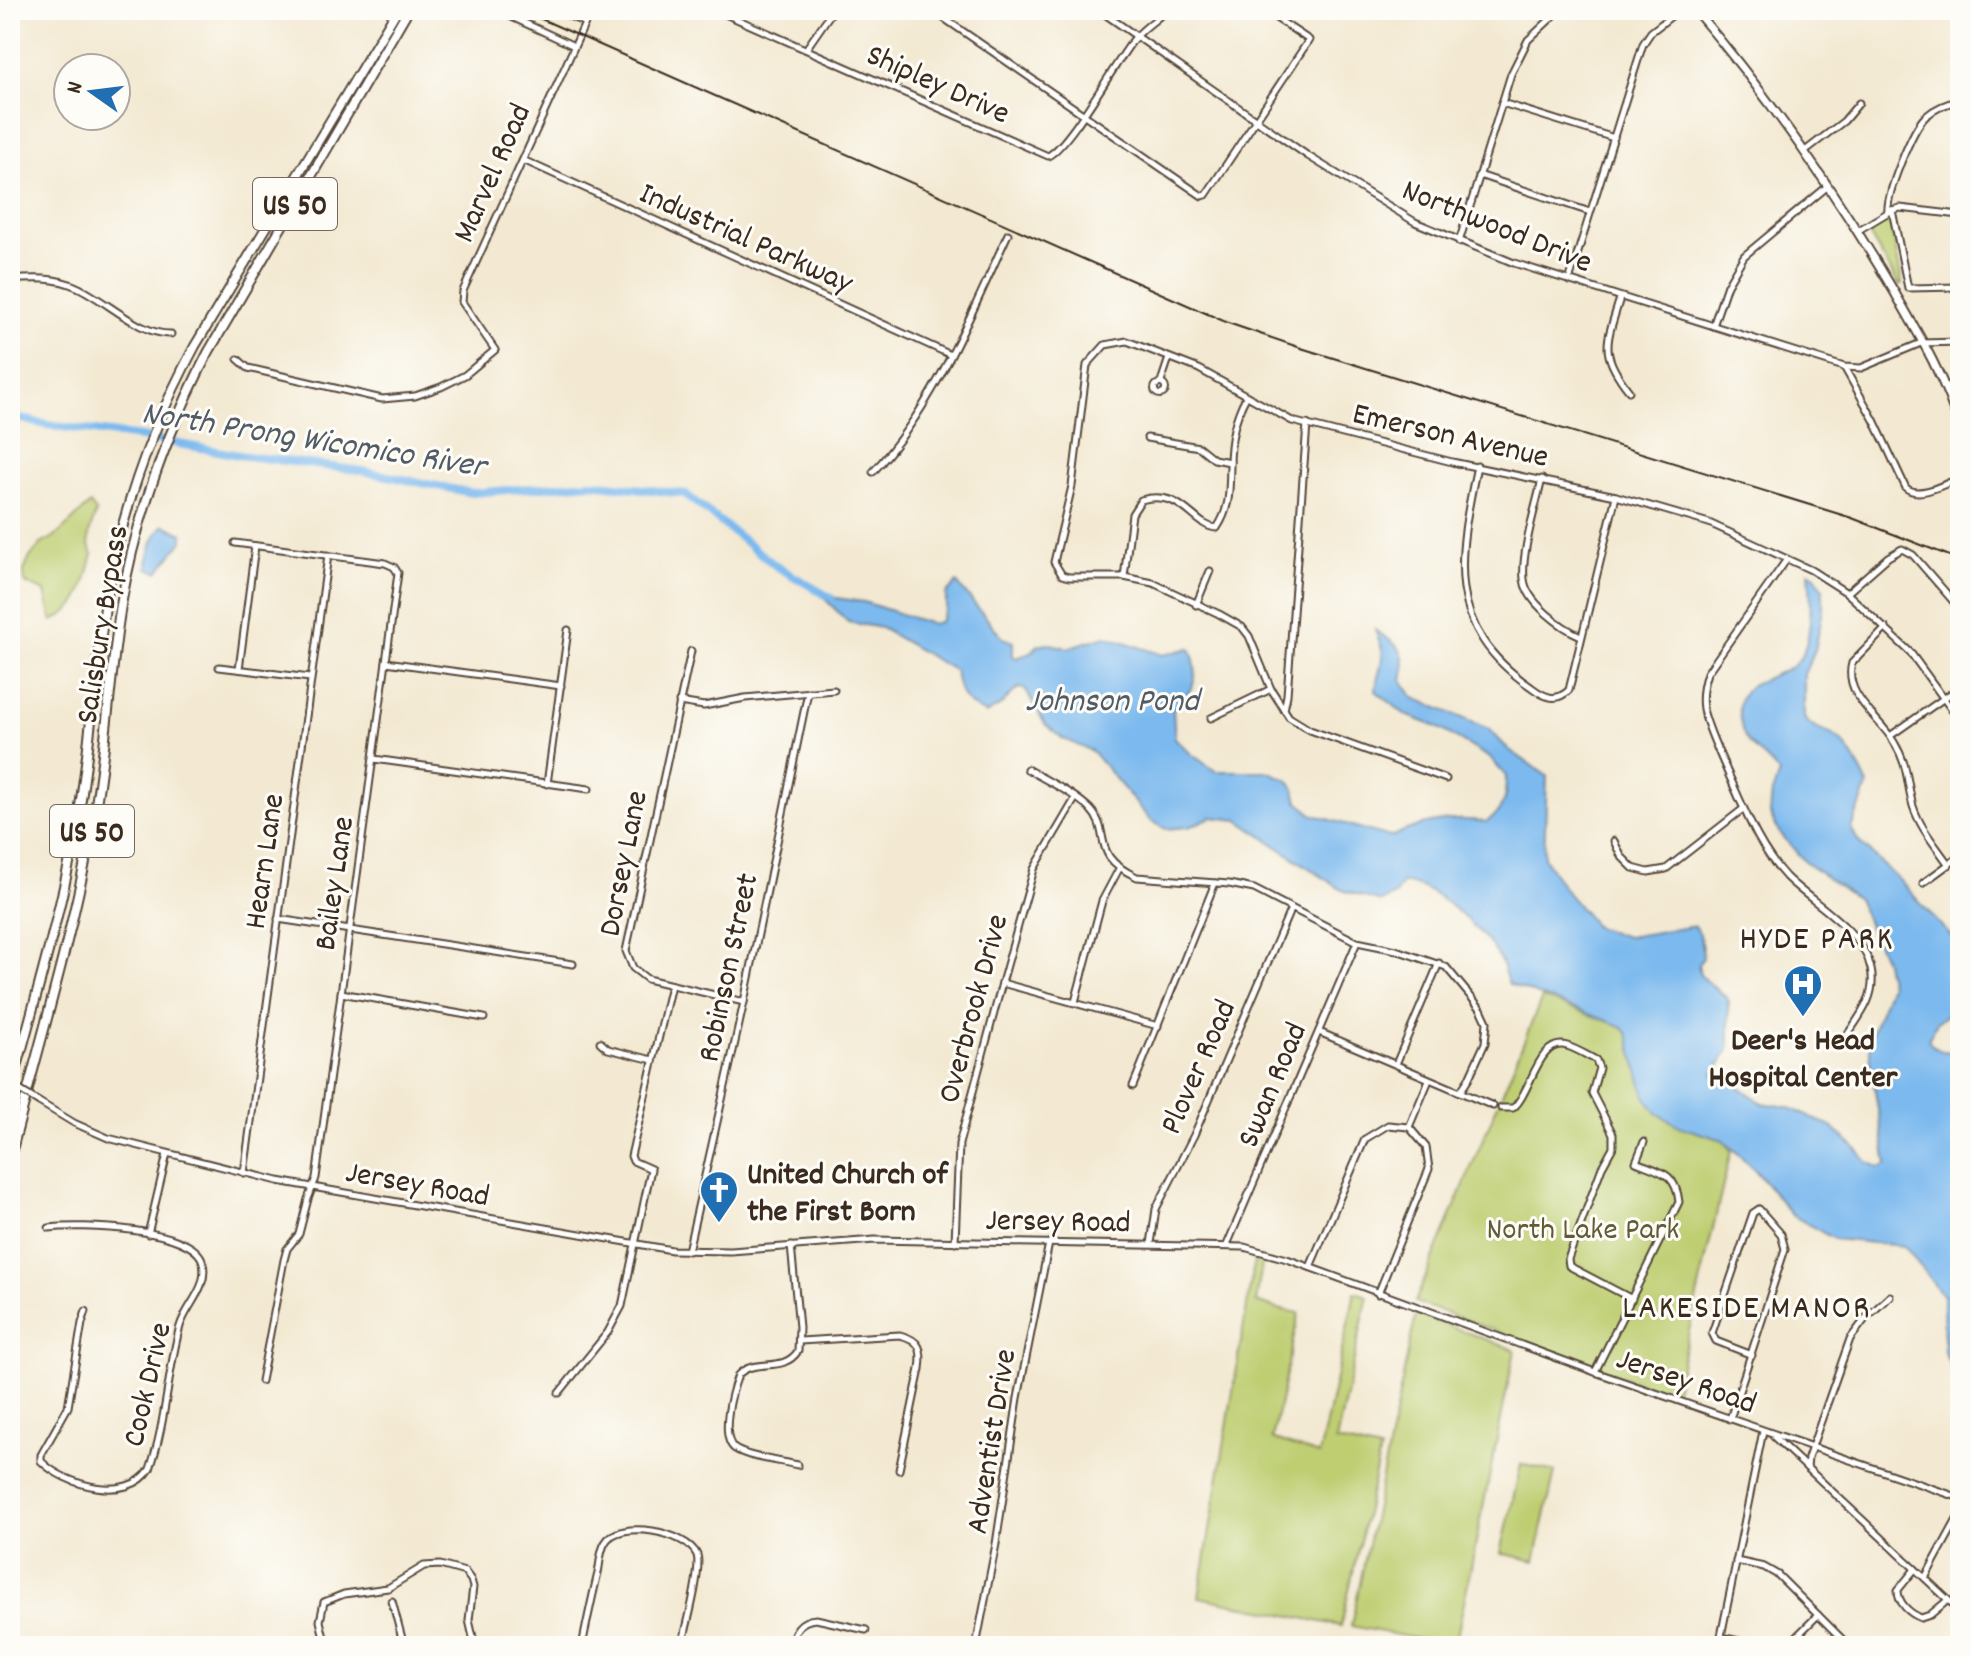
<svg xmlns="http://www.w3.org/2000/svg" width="1970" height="1656" viewBox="0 0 1970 1656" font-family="Dekko,sans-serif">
  <rect width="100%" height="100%" fill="#fdfcf7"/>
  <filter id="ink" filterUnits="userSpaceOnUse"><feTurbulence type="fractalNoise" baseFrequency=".0125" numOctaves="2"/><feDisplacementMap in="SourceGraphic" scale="16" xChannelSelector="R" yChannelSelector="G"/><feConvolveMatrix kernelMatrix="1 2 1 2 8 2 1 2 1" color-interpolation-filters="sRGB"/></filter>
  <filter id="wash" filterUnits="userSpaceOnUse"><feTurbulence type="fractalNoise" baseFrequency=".006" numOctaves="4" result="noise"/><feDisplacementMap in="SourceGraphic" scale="32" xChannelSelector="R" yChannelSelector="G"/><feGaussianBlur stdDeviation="1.8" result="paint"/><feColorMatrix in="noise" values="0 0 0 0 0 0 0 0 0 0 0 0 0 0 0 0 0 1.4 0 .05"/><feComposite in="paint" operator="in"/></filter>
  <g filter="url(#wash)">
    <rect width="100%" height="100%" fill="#f3e9d2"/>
    <!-- green -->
    <g fill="#bece71" stroke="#7c7c48" stroke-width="2">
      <polygon points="1886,221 1891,224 1902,283 1899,285 1870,236 1871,230"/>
      <path d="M90,504L96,512C92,527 83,540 93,554C84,585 84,607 52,621L45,592L25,583L24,571L30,557L41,544L56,536Z"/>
      <polygon points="1542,998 1621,1026 1628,1034 1681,1127 1723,1140 1731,1151 1674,1395 1415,1302"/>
      <polygon points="1255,1257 1263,1258 1256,1302 1278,1309 1299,1313 1272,1439 1319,1455 1355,1292 1368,1296 1336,1441 1380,1451 1341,1626 1199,1597"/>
      <polygon points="1416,1314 1515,1350 1455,1646 1351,1626"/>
      <polygon points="1521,1464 1555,1472 1535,1561 1501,1553"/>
    </g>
    <!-- water -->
    <g fill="#7bb9ee" stroke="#5b7286" stroke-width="2">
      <path d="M164,525L183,534V540L158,572L148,568C149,553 152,536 164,525Z"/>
      <path d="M1809,572L1815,576L1823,588V610L1815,650L1804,674V718C1817,734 1823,728 1836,737C1848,745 1862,771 1868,785L1851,829L1859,842L1901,882L1960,946V1007L1937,1022L1928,1040C1937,1053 1945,1052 1960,1051V1382L1944,1353L1943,1296L1904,1246L1834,1239L1792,1215L1755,1170L1723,1140L1681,1127L1657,1113L1645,1096L1628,1034L1621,1026L1509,984C1505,974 1502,963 1497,954C1482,930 1431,882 1402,883L1395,895L1381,902L1342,890L1238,820L1211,817L1189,827L1166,829L1150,820L1092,751L1063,739L1045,724L1025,689L1018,688L1001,705L986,714C965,705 958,693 955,671L881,628L848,622L822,596L864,602L931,624L940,622L946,609V594L957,583L1003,638L1013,642V656L1016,658L1031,653L1038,645L1047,643L1067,648L1106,636L1163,655L1190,648C1202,677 1194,689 1173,710L1175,738L1191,754L1216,771H1267L1288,780L1295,789L1298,802L1314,815L1390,837C1420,823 1453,816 1486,822C1505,810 1506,797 1506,776L1490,758L1437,727L1406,715L1376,691C1376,677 1384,664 1382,650C1381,643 1377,636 1375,630C1398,646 1409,650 1402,680L1414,698L1489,729L1508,749L1547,776L1544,858L1568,894L1597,928L1627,937L1695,926L1700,934L1703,958L1698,964L1700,975L1728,999L1729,1050L1713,1075L1731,1081L1762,1103L1788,1107L1832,1127L1854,1146L1867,1162L1880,1168L1887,1164L1870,1061V1037L1890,985L1884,958L1857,899L1806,863L1779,832L1770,814L1772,793L1779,774C1770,759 1754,752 1745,737C1742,732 1741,724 1740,719C1729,673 1791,682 1803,653C1813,630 1811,596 1809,572Z"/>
    </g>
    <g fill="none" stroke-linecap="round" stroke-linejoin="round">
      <!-- river -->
      <polyline stroke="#7bb9ee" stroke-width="8" points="10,416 47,425 141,437 239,455 363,471 472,493 591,483 685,494 776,566 831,598"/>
    </g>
  </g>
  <g filter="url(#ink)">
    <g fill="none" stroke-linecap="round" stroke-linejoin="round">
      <!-- minor casing -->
      <g stroke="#574739" stroke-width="9">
        <g id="minor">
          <polyline points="497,10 574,46"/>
          <polyline points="556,10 585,23"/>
          <path d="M716,10L1048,156C1070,145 1115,63 1134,39C1143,28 1157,19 1167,10"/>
          <polyline points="932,10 1202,196 1206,195 1309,40 1264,10"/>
          <polyline points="1099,10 1308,156 1415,222 1514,263 1844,367 1861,368 1921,343 1960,342"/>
          <polyline points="806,49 833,10"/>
          <polyline points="1502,103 1614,138"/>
          <polyline points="1805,151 1844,121 1859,103"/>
          <polyline points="523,160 951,355"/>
          <polyline points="1479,175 1590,212"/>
          <polyline points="1892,210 1908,288 1960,287"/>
          <path d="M1888,212C1886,194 1912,130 1925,117C1935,108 1947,103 1960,101"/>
          <polyline points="1857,231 1892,210 1900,208 1960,215"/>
          <polyline points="1459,242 1511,74 1528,40 1560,10"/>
          <path d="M10,280C33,278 56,277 77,287C106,300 140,335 171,334"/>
          <polyline points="1569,281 1643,44 1651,32 1679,10"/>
          <path d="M1620,298C1607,342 1598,352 1629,391"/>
          <polyline points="1713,326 1727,285 1744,256 1828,186"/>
          <polyline points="238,359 248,368 382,399 415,396 441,387 465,375 495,350 462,302 463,291 591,10"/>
          <path d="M1844,367L1874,420L1906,488C1920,499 1944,484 1960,478"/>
          <polyline points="1161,382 1169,358"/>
          <circle cx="1160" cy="389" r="5.5"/>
          <polyline points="1147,438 1199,447 1214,459 1230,462"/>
          <path d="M1477,466C1458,556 1443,627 1531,687C1544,697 1556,703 1569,690L1616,496"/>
          <path d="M873,472C935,405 970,316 1008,234"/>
          <path d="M1542,479C1536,506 1521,553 1524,579C1526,602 1562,628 1581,636"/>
          <polyline points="235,543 385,563 394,567 398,573 316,1178 308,1199 299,1234 287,1249 284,1260 261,1381"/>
          <path d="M1787,559L1707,673C1703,685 1701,696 1703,709C1708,730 1719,752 1727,771C1744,808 1758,847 1786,877C1813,904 1863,929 1871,969C1878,1000 1854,1022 1840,1046"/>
          <path d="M1124,577L1132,514L1141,500C1183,488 1193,527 1217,528C1231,507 1229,489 1230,466C1230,443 1235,417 1246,397"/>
          <polyline points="1847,593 1888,557 1902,549 1913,555 1960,609"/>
          <polyline points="1196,605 1210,571"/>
          <path d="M1886,628L1852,663C1843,695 1879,717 1894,742C1909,767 1906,780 1913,806C1920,828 1936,846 1949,865"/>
          <polyline points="691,651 626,951 633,968 647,979 744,1002"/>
          <polyline points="386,662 561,686"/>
          <polyline points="219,667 310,678"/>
          <polyline points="239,669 255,546"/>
          <polyline points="679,702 704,706 745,698 834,690"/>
          <polyline points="1284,710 1287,695 1307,424"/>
          <polyline points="1211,718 1271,689"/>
          <polyline points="1890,736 1960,687"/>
          <polyline points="374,759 589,789"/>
          <path d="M1027,769C1047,781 1074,793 1090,809C1113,833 1088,855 1137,877L1229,884L1254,889L1357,942L1396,950L1446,967L1481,1009L1487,1022L1485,1043L1468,1080L1460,1092"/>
          <polyline points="1446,779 1310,730 1289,717 1271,689 1249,636 1242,627 1219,614 1153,583 1124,577 1069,577 1062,575 1054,562 1072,486 1087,365 1105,345 1127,341 1199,369 1292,421 1452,462 1616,496 1709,523 1811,570 1847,593 1910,652 1960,721"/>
          <polyline points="547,784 568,630"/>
          <polyline points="1614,841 1621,856 1633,868 1648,872 1666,869 1743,809"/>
          <polyline points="1923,883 1960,856"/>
          <polyline points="278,919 573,964"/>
          <polyline points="1002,983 1158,1026"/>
          <polyline points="341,993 484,1018"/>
          <polyline points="1075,1002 1102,901 1120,867"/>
          <polyline points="1319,1032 1493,1106"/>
          <polyline points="600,1042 608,1049 653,1060"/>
          <polyline points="1396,1064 1439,963"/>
          <polyline points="1133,1086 1215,883"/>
          <polyline points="39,1102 74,1123 108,1138 278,1181 672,1250 731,1251 875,1240 1244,1247 1287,1259 1595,1372 1960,1498"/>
          <path d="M1501,1108H1513C1531,1094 1538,1037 1567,1046C1577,1049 1586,1055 1596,1060L1599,1068L1592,1093L1613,1134V1147L1602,1167L1568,1259L1569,1266L1632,1299"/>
          <polyline points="1409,1127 1429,1080"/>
          <polyline points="244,1173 328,555"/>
          <path d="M49,1228C78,1224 196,1227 203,1263C208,1285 191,1301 183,1319C179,1326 178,1335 176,1343C167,1384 164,1429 150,1469C128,1504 64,1485 41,1461V1455L68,1407L82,1323L86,1311"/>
          <polyline points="148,1234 167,1154"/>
          <polyline points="955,1242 959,1144 1002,983 1034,869 1075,799"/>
          <polyline points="1151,1244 1156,1209 1194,1135 1291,908"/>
          <polyline points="1227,1245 1357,942"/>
          <path d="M791,1246L799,1327L798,1351C783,1374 755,1357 738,1375C732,1391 719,1437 735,1449C749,1458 781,1461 798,1465"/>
          <polyline points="688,1251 744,1002 808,692"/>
          <polyline points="1310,1267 1365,1139 1388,1125 1409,1127"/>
          <polyline points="1378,1294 1429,1169 1426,1147 1409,1127"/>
          <path d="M800,1341L900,1335C920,1340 923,1349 920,1369L899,1470"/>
          <path d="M1595,1372L1679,1202C1676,1173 1661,1172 1636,1162L1644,1142"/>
          <polyline points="559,1393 608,1332 622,1306 651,1169 633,1161 631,1156 671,985"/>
          <polyline points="1730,1419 1785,1249 1781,1234 1759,1209 1753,1213 1712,1333 1716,1341 1752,1355"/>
          <polyline points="1774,1437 1960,1611"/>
          <polyline points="1807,1468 1808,1458 1850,1339 1866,1318 1890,1296"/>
          <polyline points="1736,1561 1764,1567 1778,1575 1849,1646"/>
          <path d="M1915,1569L1898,1590C1898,1603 1909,1613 1921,1618L1930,1615L1948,1600"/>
          <polyline points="1925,1578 1960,1514"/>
          <polyline points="392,1601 404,1646"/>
          <polyline points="1721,1637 1761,1646"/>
          <polyline points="326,1646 320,1621 324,1602 344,1594 388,1588 424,1566 440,1565 465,1572 471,1580 473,1587 469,1620 475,1646"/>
          <path d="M582,1646C587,1622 592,1597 598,1573C600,1564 600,1551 605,1543C618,1518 688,1532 697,1555C702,1570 686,1628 682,1646"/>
          <path d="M790,1646C794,1631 799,1620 816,1619L866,1630"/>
          <polyline points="976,1646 996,1544 1018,1398 1049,1243"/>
          <polyline points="1719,1646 1763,1431"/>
          <polyline points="1787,1646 1818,1615"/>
        </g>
      </g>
      <!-- major casing -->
      <g stroke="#574739" stroke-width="11">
        <path id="major" d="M1695,10C1770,98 1836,193 1895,293C1920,336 1947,382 1960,430"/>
      </g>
      <!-- highway casing -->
      <g stroke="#574739" stroke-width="12">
        <g id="highway">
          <path d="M10,1094C34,1001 63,907 79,812C91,742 94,671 106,602C121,512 152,426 195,346L397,10"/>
          <path d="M10,1158C39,1043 75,927 95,810C107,742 110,673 121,605C136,517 167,433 208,353L408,10"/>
        </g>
      </g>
      <!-- minor -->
      <use href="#minor" stroke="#fff" stroke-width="5"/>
      <!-- major -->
      <use href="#major" stroke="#fff" stroke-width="7"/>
      <!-- highway -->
      <use href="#highway" stroke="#fff" stroke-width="8"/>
      <!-- rail -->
      <polyline stroke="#3b2a1e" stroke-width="2" points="521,10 1228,323 1301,348 1852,518 1960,560"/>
      <!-- minor-bridge casing -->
      <g stroke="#574739" stroke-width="9" stroke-linecap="butt">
        <polyline id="minor-bridge" points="10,1084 39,1102"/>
      </g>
      <!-- minor-bridge -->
      <use href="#minor-bridge" stroke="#fff" stroke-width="5"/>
    </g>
  </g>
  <!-- icons -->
  <defs>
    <g id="hospital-pin" transform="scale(2)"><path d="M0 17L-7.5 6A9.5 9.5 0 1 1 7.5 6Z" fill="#1f6fb2" stroke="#fdfcf7"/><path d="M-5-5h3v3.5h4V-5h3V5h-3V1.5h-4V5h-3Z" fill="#fff"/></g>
    <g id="church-pin" transform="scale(2)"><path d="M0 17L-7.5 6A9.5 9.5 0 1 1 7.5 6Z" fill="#1f6fb2" stroke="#fdfcf7"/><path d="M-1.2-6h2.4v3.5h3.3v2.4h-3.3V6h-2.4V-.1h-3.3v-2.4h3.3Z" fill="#fff"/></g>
  </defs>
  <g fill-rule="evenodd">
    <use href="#hospital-pin" x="1803" y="984"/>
    <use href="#church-pin" x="719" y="1190"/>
  </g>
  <g text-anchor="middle" stroke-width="6" stroke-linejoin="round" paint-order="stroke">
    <!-- shield labels -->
    <g fill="#fdfcf7" stroke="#75695f" stroke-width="2">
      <rect x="253" y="178" width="84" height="52" rx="6"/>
      <rect x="50" y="805" width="84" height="52" rx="6"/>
    </g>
    <g font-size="30" font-weight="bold" fill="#3b2a1e">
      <text x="295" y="214">US 50</text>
      <text x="92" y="841">US 50</text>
    </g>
    <!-- street labels -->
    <g font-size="32" fill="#3b2a1e" stroke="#fdfcf7">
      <text transform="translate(939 82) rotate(24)" y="11">Shipley Drive</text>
      <text transform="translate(490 172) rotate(-66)" y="11">Marvel Road</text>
      <text transform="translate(1498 224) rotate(22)" y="11">Northwood Drive</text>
      <text transform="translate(747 236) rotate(24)" y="11">Industrial Parkway</text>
      <text transform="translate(1451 433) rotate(13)" y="11">Emerson Avenue</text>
      <text transform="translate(100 624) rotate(-81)" y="11">Salisbury Bypass</text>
      <text transform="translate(262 861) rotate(-82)" y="11">Hearn Lane</text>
      <text transform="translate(621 863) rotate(-79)" y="11">Dorsey Lane</text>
      <text transform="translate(332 883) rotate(-82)" y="11">Bailey Lane</text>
      <text transform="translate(726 967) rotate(-78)" y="11">Robinson Street</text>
      <text transform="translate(971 1008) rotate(-75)" y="11">Overbrook Drive</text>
      <text transform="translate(1196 1066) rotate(-66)" y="11">Plover Road</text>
      <text transform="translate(1270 1084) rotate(-67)" y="11">Swan Road</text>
      <text transform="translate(418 1182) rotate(10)" y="11">Jersey Road</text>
      <text transform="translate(1058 1219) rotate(1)" y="11">Jersey Road</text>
      <text transform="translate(1687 1379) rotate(19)" y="11">Jersey Road</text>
      <text transform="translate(145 1384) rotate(-77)" y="11">Cook Drive</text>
      <text transform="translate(989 1441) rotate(-81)" y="11">Adventist Drive</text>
    </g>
    <!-- poi labels -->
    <g font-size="32" font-weight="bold" fill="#3b2a1e" stroke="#fdfcf7">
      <text x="1803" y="1049">Deer's Head<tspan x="1803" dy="37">Hospital Center</tspan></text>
      <text x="747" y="1183" text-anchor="start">United Church of<tspan x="747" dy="37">the First Born</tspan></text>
    </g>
    <!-- park labels -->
    <g font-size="32" fill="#625b37" stroke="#fdfcf7">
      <text x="1583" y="1238">North Lake Park</text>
    </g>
    <!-- water labels -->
    <g font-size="34" font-style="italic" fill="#515c67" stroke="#fdfcf7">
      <text transform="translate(314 437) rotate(9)" y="12">North Prong Wicomico River</text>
      <text x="1112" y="710">Johnson Pond</text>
    </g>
    <!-- neighbourhood labels -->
    <g font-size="34" letter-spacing="2" fill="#3b2a1e" stroke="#fdfcf7">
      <text x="1817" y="948">HYDE PARK</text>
      <text x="1747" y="1317">LAKESIDE MANOR</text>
    </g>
  </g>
  <!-- margin -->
  <rect width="1970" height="1656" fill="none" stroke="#fdfcf7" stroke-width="40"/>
  <!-- north arrow -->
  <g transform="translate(92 92) rotate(284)"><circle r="38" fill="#fdfcf7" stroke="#afa8a0" stroke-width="2"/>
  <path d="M0-6L14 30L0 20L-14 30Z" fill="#1f6fb2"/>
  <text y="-12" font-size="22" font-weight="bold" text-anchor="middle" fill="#3b2a1e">N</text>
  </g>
</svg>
